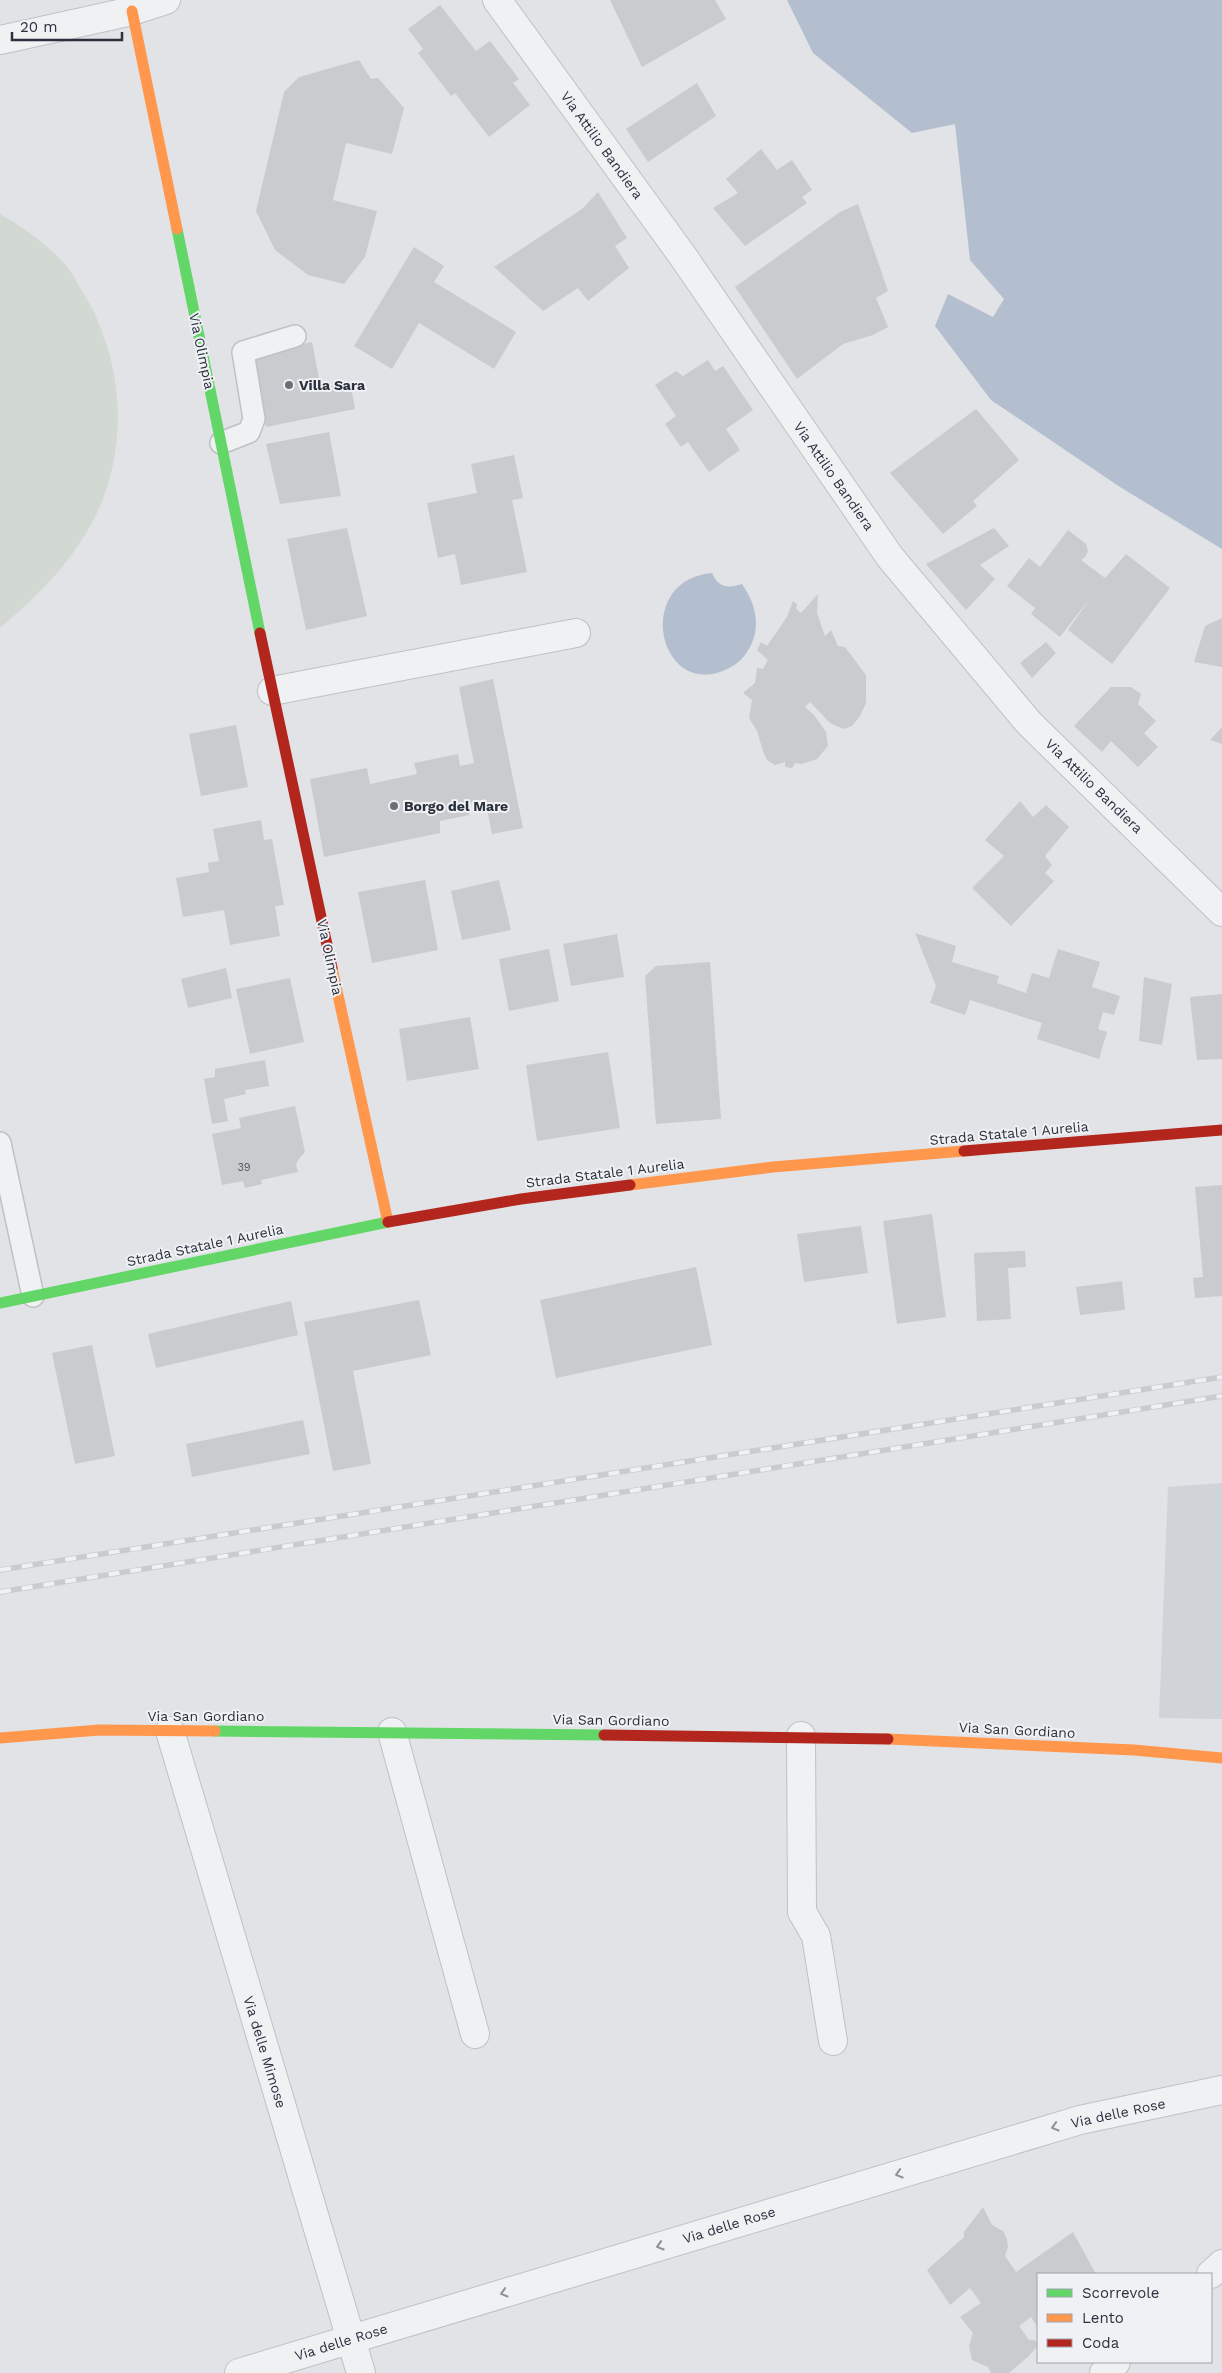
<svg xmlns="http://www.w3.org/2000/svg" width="1222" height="2373" viewBox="0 0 1222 2373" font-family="'Work Sans',sans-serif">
  <rect width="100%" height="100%" fill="#e1e3e6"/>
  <!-- built -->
  <polygon fill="#d0d3d8" points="1222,1483 1222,1719 1159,1718 1168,1487"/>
  <!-- green -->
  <path fill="#d2d9d2" d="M0,214C25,228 46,244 66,265C73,273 78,285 84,294C125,363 130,451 92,523C69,565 36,598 0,628Z"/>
  <!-- water -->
  <g fill="#b3bfce">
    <polygon points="787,0 1222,0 1222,549 1120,487 991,400 935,326 948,294 993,317 1004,299 970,260 955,124 912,133 813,53"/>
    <path d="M712,573C718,587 727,589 742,584C755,603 761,624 751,645C744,660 734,667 720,672C657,693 635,580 712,573Z"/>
  </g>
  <!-- building -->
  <g fill="#cacbce">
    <polygon points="610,0 715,0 726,19 642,67"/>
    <polygon points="440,5 476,51 490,41 519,79 513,83 530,105 489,137 455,93 451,96 418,53 423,49 408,29"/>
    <polygon points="359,60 371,79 378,78 404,108 392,154 346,143 333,200 377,211 365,257 344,284 308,275 275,250 256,211 284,92 299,77"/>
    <polygon points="697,83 716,116 648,162 626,129"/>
    <polygon points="761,149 777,170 792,160 812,190 802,197 807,203 745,246 713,208 738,193 726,179"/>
    <polygon points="598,192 627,238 615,246 629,268 588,301 578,288 543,311 494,267 582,209"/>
    <polygon points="858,204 888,291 876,298 888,327 873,335 843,344 797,379 735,287 840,212"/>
    <polygon points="414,247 444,266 434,282 516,332 494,369 419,323 392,369 354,346"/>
    <polygon points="312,342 321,388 350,382 355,409 266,427 252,355"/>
    <polygon points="708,360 715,371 723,366 753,410 726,429 740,450 709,472 688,442 681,447 665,424 676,416 655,385 676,371 683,376"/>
    <polygon points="976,409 1019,460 973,501 977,506 943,534 890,473"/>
    <polygon points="329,432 341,496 280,504 266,444"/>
    <polygon points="514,455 523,498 512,500 527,572 461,585 455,554 438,558 427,503 477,493 471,464"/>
    <polygon points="347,528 367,616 306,630 287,539"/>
    <polygon points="994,528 1009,546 980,565 995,579 966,610 926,564"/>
    <polygon points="1068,530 1086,544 1088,551 1085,557 1081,560 1105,578 1126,554 1170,588 1112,664 1068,630 1091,597 1060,637 1031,614 1035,608 1007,586 1029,558 1040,567"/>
    <polygon points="818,594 817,613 825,636 831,630 838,646 845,647 866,675 866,703 860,716 852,726 843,729 830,723 810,702 805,707 814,715 826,732 828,746 817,759 801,764 795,763 792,768 785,767 785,762 775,765 767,760 763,751 757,731 749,718 752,700 743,693 755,683 757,668 763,669 768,660 757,650 761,642 767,646 787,617 793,601 797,604 796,609 801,613"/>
    <polygon points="1222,618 1222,667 1194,662 1205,626"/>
    <polygon points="1046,642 1056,653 1032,678 1020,663"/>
    <polygon points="493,679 523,828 492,834 485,799 469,803 469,815 440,821 440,833 324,857 310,779 367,768 370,784 417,774 414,763 458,754 460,766 474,763 459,687"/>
    <polygon points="1111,687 1131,687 1141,694 1138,704 1156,721 1144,733 1158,747 1138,767 1111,741 1102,752 1074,726"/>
    <polygon points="236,725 248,787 201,796 189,734"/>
    <polygon points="1222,727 1222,744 1210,740"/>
    <polygon points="1020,801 1033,817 1046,805 1069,827 1045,856 1052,865 1045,873 1054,881 1011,926 972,888 1004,856 985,840"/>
    <polygon points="261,820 264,840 272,839 284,905 275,906 280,936 230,945 224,910 183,917 176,878 209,872 208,863 219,861 213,829"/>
    <polygon points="425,880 438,950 372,963 358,892"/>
    <polygon points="499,880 511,930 462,940 451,891"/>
    <polygon points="915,933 956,946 952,962 999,976 997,983 1026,993 1032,973 1049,978 1058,949 1100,962 1092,987 1120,996 1114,1015 1103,1012 1098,1029 1107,1032 1099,1059 1037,1039 1042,1023 970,1000 965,1015 930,1003 936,986"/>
    <polygon points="617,934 624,977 571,986 563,944"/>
    <polygon points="549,949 559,1001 509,1011 499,959"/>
    <polygon points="710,962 721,1119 656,1124 645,976 656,966"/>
    <polygon points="226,968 232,998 188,1008 181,979"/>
    <polygon points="1144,977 1172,984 1162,1045 1139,1041"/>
    <polygon points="290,978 304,1042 250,1054 236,989"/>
    <polygon points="1222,994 1222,1059 1197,1060 1190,997"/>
    <polygon points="470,1017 479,1069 407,1081 399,1029"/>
    <polygon points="608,1052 620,1128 537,1141 526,1065"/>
    <polygon points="265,1060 269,1086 245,1090 246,1094 224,1099 228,1121 212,1124 204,1079 215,1077 215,1069"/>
    <polygon points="295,1106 305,1152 298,1160 296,1165 298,1172 261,1180 262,1184 245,1188 243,1181 222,1185 212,1134 241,1128 239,1118"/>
    <polygon points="1222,1185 1222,1296 1195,1298 1193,1278 1203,1277 1195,1187"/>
    <polygon points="932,1214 946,1317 897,1324 883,1221"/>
    <polygon points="861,1226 868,1273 804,1282 797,1234"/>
    <polygon points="1025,1251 1026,1267 1008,1268 1011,1319 977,1321 974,1253"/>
    <polygon points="696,1267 712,1345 556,1378 540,1300"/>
    <polygon points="1122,1281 1125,1310 1080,1315 1076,1287"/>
    <polygon points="419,1300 431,1355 353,1371 371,1464 333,1471 304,1322"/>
    <polygon points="291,1301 298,1335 156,1368 148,1334"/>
    <polygon points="92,1345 115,1456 75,1464 52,1353"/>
    <polygon points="303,1420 310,1454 192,1477 186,1444"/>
    <polygon points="983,2207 992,2225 1003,2231 1007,2239 1008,2247 1005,2256 1016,2272 1073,2232 1096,2274 1038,2274 1038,2328 1031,2317 1019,2326 1029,2340 1035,2340 1038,2345 1029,2356 1009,2373 991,2373 988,2367 972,2360 969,2346 973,2333 960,2317 981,2303 970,2288 950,2305 927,2270 964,2237 964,2232"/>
  </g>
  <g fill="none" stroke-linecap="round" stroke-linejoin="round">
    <!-- lane casing -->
    <g stroke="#bfc1c4" stroke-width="24">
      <g id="lane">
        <polyline points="221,443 249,432 254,419 243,352 295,336"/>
        <polyline points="0,1143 33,1296"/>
      </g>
    </g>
    <!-- street casing -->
    <g stroke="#bfc1c4" stroke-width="30">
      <g id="street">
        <polyline points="497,0 682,255 890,557 1029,723 1222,912"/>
        <polyline points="0,40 132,11 166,0"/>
        <polyline points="272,691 576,633"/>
        <polyline points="170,1731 361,2373"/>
        <polyline points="392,1732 475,2034"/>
        <polyline points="801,1736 802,1912 816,1936 833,2041"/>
        <polyline points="1211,2274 1222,2264"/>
        <polyline points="239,2373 1080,2120 1222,2090"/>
        <polyline points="1104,2373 1116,2362"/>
      </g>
    </g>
    <!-- lane -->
    <use href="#lane" stroke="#f0f1f3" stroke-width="21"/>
    <!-- street -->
    <use href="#street" stroke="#f0f1f3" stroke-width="28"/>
    <!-- fast -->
    <g stroke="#63d668" stroke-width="11">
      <polyline points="177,229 260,633"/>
      <polyline points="0,1303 388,1222"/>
      <polyline points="215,1731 604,1735"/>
    </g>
    <!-- slow -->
    <g stroke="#ff974d" stroke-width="11">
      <polyline points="132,11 177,229"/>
      <polyline points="332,968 388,1222"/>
      <polyline points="630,1185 773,1167 964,1151"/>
      <polyline points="0,1738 99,1730 215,1731"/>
      <polyline points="888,1739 1134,1750 1222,1758"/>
    </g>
    <!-- jam -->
    <g stroke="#b3261e" stroke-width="11">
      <polyline points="260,633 332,968"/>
      <polyline points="964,1151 1222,1130"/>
      <polyline points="388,1222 521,1199 630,1185"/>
      <polyline points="604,1735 888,1739"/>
    </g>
    <!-- rail casing -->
    <g stroke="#cacbcd" stroke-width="5.5">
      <g id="rail">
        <polyline points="0,1570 1222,1377"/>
        <polyline points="0,1592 1222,1396"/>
      </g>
    </g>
    <!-- rail -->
    <use href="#rail" stroke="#eff1f5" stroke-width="4" stroke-dasharray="11" stroke-linecap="butt"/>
  </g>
  <!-- one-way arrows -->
  <defs><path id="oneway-chevron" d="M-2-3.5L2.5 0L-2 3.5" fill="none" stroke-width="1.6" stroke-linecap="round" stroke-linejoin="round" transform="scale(1.25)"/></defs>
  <g stroke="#8d9198">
    <use href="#oneway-chevron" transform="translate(1055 2127) rotate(163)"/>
    <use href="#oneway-chevron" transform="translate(899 2174) rotate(163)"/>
    <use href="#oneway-chevron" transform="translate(660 2246) rotate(163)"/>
    <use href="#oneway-chevron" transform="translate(504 2293) rotate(163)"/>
  </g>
  <!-- markers -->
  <g fill="#6a6f78" stroke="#eff1f5" stroke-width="2">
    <circle cx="289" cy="385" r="5"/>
    <circle cx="394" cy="806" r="5"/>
  </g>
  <g text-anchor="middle" stroke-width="4" stroke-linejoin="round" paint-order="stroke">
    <!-- number labels -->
    <g font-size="11" fill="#535861">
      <text x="244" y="1171">39</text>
    </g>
    <!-- street labels -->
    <g font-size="14" fill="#2a313c" stroke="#eff1f5">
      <text transform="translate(602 145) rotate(54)" y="5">Via Attilio Bandiera</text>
      <text transform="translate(202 351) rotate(78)" y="5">Via Olimpia</text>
      <text transform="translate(834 476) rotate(55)" y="5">Via Attilio Bandiera</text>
      <text transform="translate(1094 786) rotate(44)" y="5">Via Attilio Bandiera</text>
      <text transform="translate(330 957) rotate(78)" y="5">Via Olimpia</text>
      <text transform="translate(1009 1133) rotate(-5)" y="5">Strada Statale 1 Aurelia</text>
      <text transform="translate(605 1173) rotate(-7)" y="5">Strada Statale 1 Aurelia</text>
      <text transform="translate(205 1245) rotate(-12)" y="5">Strada Statale 1 Aurelia</text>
      <text x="206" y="1721">Via San Gordiano</text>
      <text transform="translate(611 1720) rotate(1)" y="5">Via San Gordiano</text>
      <text transform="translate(1017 1730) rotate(3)" y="5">Via San Gordiano</text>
      <text transform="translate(265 2052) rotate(73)" y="5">Via delle Mimose</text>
      <text transform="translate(1118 2113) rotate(-12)" y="5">Via delle Rose</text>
      <text transform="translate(729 2225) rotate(-17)" y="5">Via delle Rose</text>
      <text transform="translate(341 2342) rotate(-17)" y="5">Via delle Rose</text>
    </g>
    <!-- poi labels -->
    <g font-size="14" font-weight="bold" fill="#2a313c" stroke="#eff1f5" text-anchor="start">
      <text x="299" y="390">Villa Sara</text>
      <text x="404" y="811">Borgo del Mare</text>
    </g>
  </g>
  <!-- legend -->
  <rect x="1037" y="2273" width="175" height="90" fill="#eff1f5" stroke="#a0a4ab"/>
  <rect x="1047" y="2289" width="25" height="8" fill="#63d668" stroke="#a0a4ab"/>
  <text x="1082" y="2298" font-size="15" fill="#2a313c">Scorrevole</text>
  <rect x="1047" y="2314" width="25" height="8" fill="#ff974d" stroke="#a0a4ab"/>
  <text x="1082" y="2323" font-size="15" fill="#2a313c">Lento</text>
  <rect x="1047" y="2339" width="25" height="8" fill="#b3261e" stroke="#a0a4ab"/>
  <text x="1082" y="2348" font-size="15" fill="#2a313c">Coda</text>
  <!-- scale -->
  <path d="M12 32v8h110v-8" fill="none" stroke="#2a313c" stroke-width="2.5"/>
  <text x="20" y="32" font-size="15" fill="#2a313c" stroke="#eff1f5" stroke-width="4" paint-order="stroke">20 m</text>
</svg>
